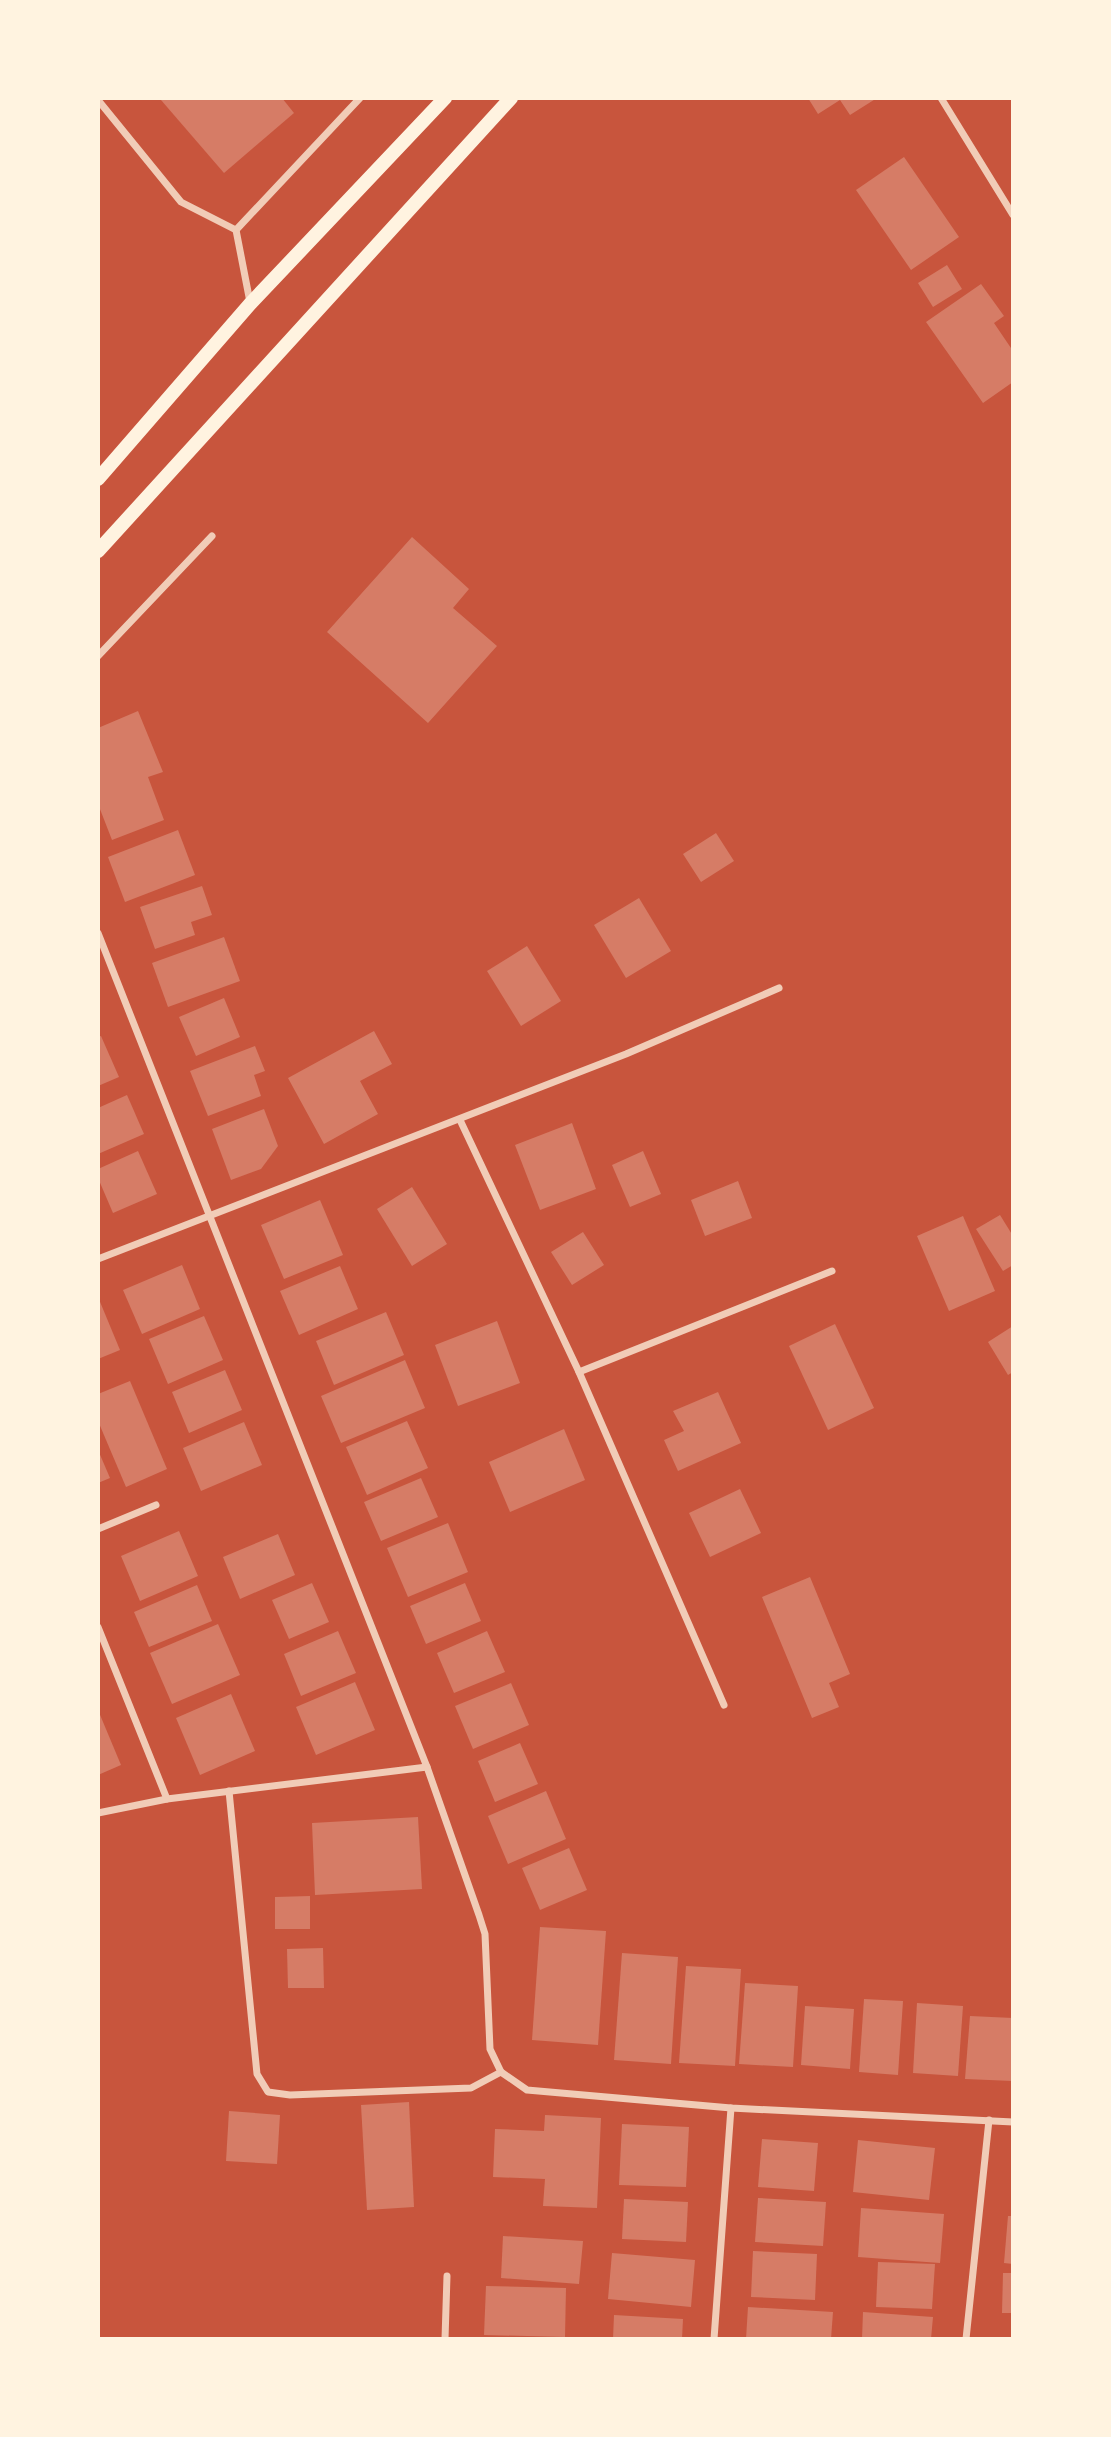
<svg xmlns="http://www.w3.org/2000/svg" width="1111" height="2437" viewBox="0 0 1111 2437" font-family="'Noto Sans',sans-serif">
  <rect width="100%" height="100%" fill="#c8553d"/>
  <!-- building -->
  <g fill="#d67c66">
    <polygon points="163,98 282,98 294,113 224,173 161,100"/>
    <polygon points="808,98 877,98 850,115 840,100 818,114"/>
    <polygon points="904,157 959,237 911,270 856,190"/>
    <polygon points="947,265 962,289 933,307 918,283"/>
    <polygon points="981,284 1004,316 994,323 1013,351 1013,382 983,403 926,322"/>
    <polygon points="412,537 469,589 453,608 497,646 428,723 327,632"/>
    <polygon points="138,711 163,772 148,777 164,820 112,840 98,804 98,728"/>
    <polygon points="178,830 195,875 125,902 108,857"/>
    <polygon points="716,833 734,861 701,882 683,854"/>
    <polygon points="202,886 212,915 191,922 195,935 155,949 140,907"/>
    <polygon points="639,898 671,951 626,978 594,925"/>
    <polygon points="224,937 240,981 168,1007 152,963"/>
    <polygon points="527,946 561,1001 521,1026 487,971"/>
    <polygon points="224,998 240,1037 196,1056 179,1017"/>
    <polygon points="374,1031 392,1064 360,1081 378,1114 324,1144 288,1078"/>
    <polygon points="101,1036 119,1077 98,1086 98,1037"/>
    <polygon points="255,1046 265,1071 254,1075 261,1096 208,1116 190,1071"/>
    <polygon points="127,1095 144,1134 98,1154 98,1108"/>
    <polygon points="264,1109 278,1146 261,1169 231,1180 212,1129"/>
    <polygon points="572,1123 596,1189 540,1210 515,1145"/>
    <polygon points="138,1151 157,1194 113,1213 98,1178 98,1169"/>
    <polygon points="643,1151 661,1194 630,1207 612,1165"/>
    <polygon points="738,1181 752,1218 705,1236 691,1200"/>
    <polygon points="412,1187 447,1244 412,1266 377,1209"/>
    <polygon points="320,1200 343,1255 284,1279 261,1225"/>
    <polygon points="1000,1215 1013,1236 1013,1265 1003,1271 976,1229"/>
    <polygon points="963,1216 995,1291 949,1311 917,1236"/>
    <polygon points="583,1232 604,1265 572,1285 551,1252"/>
    <polygon points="182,1265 200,1309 142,1334 123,1290"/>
    <polygon points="340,1266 358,1309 299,1335 280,1291"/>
    <polygon points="98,1297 120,1350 98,1359"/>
    <polygon points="386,1312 404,1355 334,1385 316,1341"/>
    <polygon points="204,1316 223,1360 168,1384 149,1339"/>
    <polygon points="497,1321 520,1383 458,1406 435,1345"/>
    <polygon points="835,1324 874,1408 828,1430 789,1346"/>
    <polygon points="1013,1326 1013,1372 1008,1375 988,1342"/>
    <polygon points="405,1360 425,1408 341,1443 321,1396"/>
    <polygon points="225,1370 242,1410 189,1433 172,1392"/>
    <polygon points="130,1381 167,1469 126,1487 98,1421 98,1394"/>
    <polygon points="718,1392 741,1443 678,1471 664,1440 684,1431 673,1411"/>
    <polygon points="407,1421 428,1468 367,1495 346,1447"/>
    <polygon points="244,1422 262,1465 201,1491 183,1448"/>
    <polygon points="564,1429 585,1480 510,1512 489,1462"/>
    <polygon points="98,1450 110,1478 98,1483"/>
    <polygon points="421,1478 438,1517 381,1541 364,1502"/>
    <polygon points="740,1489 761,1533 710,1557 689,1513"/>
    <polygon points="448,1523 468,1572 408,1597 387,1548"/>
    <polygon points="179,1531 198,1576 140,1601 121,1556"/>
    <polygon points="278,1534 295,1575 240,1599 223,1557"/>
    <polygon points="810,1577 850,1674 829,1683 839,1707 812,1718 762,1597"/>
    <polygon points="312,1583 329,1622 289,1639 272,1600"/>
    <polygon points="465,1583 481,1621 426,1644 410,1606"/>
    <polygon points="197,1585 212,1621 149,1647 134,1612"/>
    <polygon points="218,1624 240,1675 172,1704 150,1653"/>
    <polygon points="338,1631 356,1673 301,1696 284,1654"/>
    <polygon points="487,1631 505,1672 454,1693 437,1653"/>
    <polygon points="355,1682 375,1730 316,1755 296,1707"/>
    <polygon points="511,1683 529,1725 473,1749 455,1706"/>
    <polygon points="231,1694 255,1751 200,1775 176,1718"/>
    <polygon points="98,1710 121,1765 98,1775"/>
    <polygon points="520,1743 538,1784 495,1802 478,1761"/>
    <polygon points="546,1791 566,1839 508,1864 488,1816"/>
    <polygon points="418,1817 422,1889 315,1895 312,1823"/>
    <polygon points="569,1848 587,1890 540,1910 522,1868"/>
    <polygon points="310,1896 310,1929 275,1929 275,1897"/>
    <polygon points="540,1927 606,1931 598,2045 532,2040"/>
    <polygon points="323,1948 324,1988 288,1988 287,1949"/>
    <polygon points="622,1953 678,1957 671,2064 614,2060"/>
    <polygon points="686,1966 741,1969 735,2066 679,2063"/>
    <polygon points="745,1983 798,1986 793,2067 739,2064"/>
    <polygon points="864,1999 903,2001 898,2075 859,2072"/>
    <polygon points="917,2003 963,2006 958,2076 913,2073"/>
    <polygon points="805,2006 854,2009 850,2069 801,2065"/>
    <polygon points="970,2016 1013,2018 1013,2081 965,2079"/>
    <polygon points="409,2102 414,2207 367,2210 361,2105"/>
    <polygon points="229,2111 280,2115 277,2164 226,2161"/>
    <polygon points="545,2115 601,2118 597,2208 543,2206 545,2179 493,2177 495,2129 544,2131"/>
    <polygon points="622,2124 689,2127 686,2187 619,2185"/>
    <polygon points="762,2139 818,2143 814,2191 758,2187"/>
    <polygon points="858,2140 935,2148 929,2200 853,2192"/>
    <polygon points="758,2198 826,2202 823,2246 755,2242"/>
    <polygon points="624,2199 688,2202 686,2242 622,2239"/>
    <polygon points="861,2208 944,2214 940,2263 858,2257"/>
    <polygon points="1008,2216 1013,2216 1013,2264 1004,2263"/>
    <polygon points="503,2236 583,2241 579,2284 501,2278"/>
    <polygon points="753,2251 817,2254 815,2300 751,2297"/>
    <polygon points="612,2253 695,2260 691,2307 608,2299"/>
    <polygon points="878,2262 935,2264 932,2309 876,2307"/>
    <polygon points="1003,2273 1013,2273 1013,2313 1002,2313"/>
    <polygon points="486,2286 566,2288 565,2337 484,2335"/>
    <polygon points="748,2307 833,2312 831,2339 746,2339"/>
    <polygon points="863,2312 933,2317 931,2339 862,2339"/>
    <polygon points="614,2315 683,2319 682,2339 613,2339"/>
  </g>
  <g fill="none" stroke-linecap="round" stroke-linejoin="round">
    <!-- minor -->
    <g stroke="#f1ccb7" stroke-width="7">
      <polyline points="941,98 1013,215"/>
      <polyline points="98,100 181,202 236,230"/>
      <polyline points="236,230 360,98"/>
      <polyline points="236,230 250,302"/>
      <polyline points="98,656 212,536"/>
      <polyline points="98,933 427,1767 479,1915 485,1934 490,2049 501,2072 527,2090 731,2108 1013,2122"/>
      <polyline points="460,1120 579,1372 724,1705"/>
      <polyline points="98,1259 626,1054 779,988"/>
      <polyline points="579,1372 832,1271"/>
      <polyline points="98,1529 156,1505"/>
      <polyline points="98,1627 167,1799"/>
      <polyline points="229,1791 257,2074 268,2092 290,2095 471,2088 501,2072"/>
      <polyline points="98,1813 167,1799 427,1767"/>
      <polyline points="445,2339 447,2276"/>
      <polyline points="714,2339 731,2108"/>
      <polyline points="966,2339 989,2120"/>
    </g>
    <!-- secondary -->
    <g stroke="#fff3e0" stroke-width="14">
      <polyline points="98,479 250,304 445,98"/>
      <polyline points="98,551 511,98"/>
    </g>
  </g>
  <!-- border -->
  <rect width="1111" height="2437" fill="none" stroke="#fff3e0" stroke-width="200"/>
</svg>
